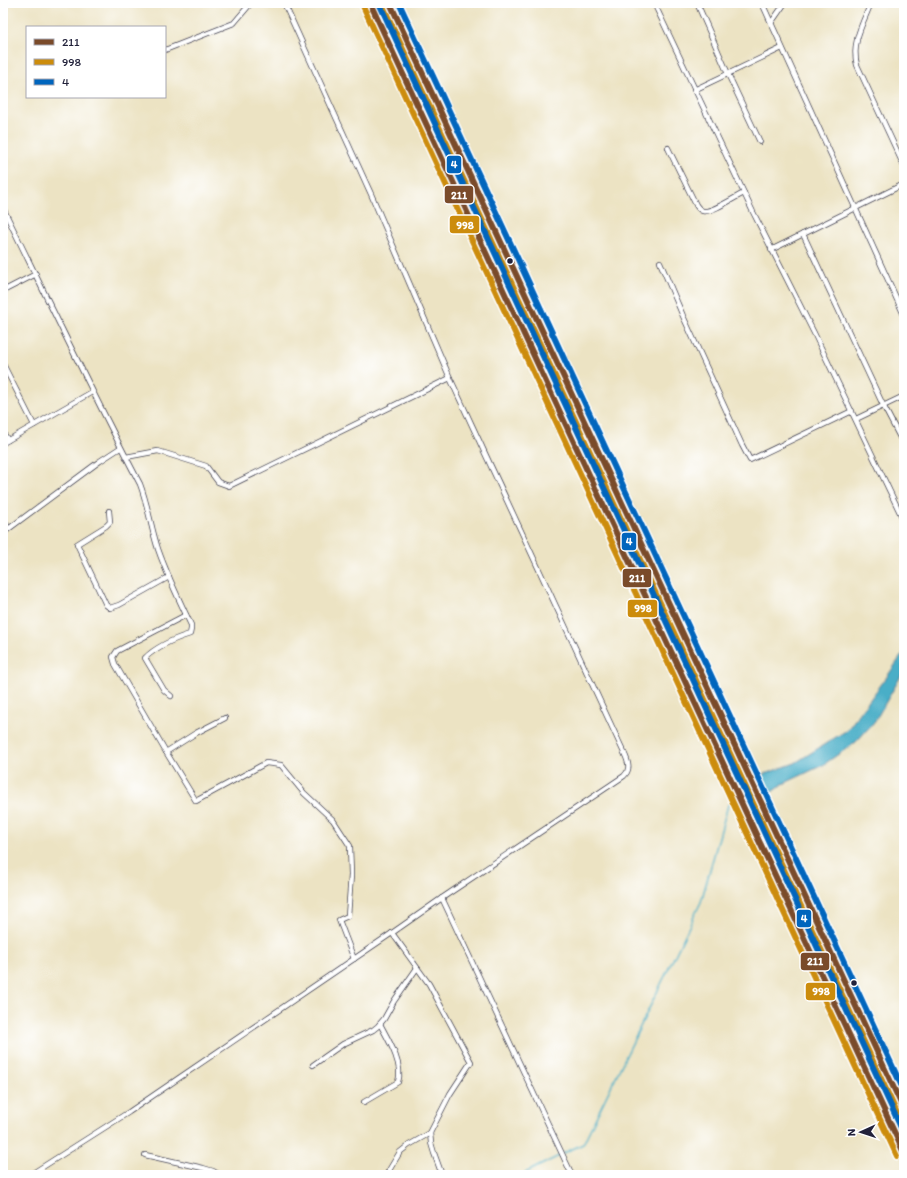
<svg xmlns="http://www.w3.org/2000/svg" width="907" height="1178" viewBox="0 0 907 1178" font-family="Itim,sans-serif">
  <rect width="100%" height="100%" fill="#fff"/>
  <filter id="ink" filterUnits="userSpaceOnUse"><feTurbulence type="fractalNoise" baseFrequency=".025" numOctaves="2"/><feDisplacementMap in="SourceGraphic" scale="8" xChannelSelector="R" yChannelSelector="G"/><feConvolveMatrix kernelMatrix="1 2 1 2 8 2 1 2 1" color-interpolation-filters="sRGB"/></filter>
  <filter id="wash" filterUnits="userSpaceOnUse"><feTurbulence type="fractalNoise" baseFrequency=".012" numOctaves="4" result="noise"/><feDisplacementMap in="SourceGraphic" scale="16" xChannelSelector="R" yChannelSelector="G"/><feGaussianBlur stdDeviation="0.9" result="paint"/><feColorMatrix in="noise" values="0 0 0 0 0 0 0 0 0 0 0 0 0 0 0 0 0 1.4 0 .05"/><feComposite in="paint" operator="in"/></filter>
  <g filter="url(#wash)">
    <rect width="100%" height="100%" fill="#ece3c3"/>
    <!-- water -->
    <polygon fill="#48aec7" stroke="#356881" points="904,652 904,671 875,721 856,742 823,765 783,784 765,797 756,777 795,763 847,730 886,678"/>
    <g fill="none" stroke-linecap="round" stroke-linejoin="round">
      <!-- stream -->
      <g stroke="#48aec7" stroke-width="1.5">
        <polyline points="743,797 752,792"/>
        <polyline points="564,1153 583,1144 701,902 728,805 736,801"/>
        <polyline points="521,1175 561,1155"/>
      </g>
    </g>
  </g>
  <g filter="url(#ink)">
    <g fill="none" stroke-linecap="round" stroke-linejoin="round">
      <!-- street casing -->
      <g stroke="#403f4f" stroke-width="6">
        <g id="street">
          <polyline points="654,3 753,212 814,333 904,521"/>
          <polyline points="697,3 728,74 760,142"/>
          <polyline points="762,3 904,315"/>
          <path d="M871,3C863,23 851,43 857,65L904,166"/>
          <polyline points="771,23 785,3"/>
          <polyline points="165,50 234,23 251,3"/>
          <polyline points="694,90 782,48"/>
          <path d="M668,148L696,205C698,208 699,210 703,211C712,213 735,197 744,193"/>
          <path d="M3,208C48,300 92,393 140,484C148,505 151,528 158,549C167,575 179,600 191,625V629L190,634C174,639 157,646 145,658L164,690L171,696"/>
          <polyline points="803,234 883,405 904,445"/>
          <polyline points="771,250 904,184"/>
          <polyline points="660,262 683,316 742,445 750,460 852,411"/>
          <polyline points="3,291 36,274"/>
          <polyline points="3,364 34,425"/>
          <polyline points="856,419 904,396"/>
          <polyline points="3,433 8,440"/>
          <polyline points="3,443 92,392"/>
          <polyline points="126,457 158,451 206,466 218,482 229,486 450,378"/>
          <polyline points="109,511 110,522 106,526 77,544 106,605 110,608 119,605 169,577"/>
          <polyline points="3,517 8,529"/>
          <polyline points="3,533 100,461 120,448"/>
          <polyline points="186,615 117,651 113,657 115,664 166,752 196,801 266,763 281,765 304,793 333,820 350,846 351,875 348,916 339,920 354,959"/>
          <polyline points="166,752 196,733 225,718"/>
          <polyline points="442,898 572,1175"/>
          <polyline points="392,933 429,984 471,1062 450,1094 430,1133 431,1143 434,1153 442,1175"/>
          <polyline points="313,1065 343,1044 373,1030 378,1026 384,1019 394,1001 417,968"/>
          <path d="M364,1102L398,1082C404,1065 388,1039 380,1024"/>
          <polyline points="145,1155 203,1168 213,1171 220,1175"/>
          <polyline points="388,1172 400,1152 409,1145 430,1133"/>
          <path d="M30,1175L129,1112L392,933L442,898L624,776C630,770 629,765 626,757L450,378L371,194L284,3"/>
        </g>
      </g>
      <!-- highway casing -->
      <g stroke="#403f4f" stroke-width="11">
        <g id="highway">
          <polyline points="370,3 904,1153"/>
          <polyline points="390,3 904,1110"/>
        </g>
      </g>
      <!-- street -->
      <use href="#street" stroke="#fff" stroke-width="4.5"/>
      <!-- highway -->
      <use href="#highway" stroke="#fff" stroke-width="9"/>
      <!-- bus-1 casing -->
      <g stroke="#fff" stroke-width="9">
        <g id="bus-1">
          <polyline points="370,3 904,1153"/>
          <polyline points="390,3 904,1110"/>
        </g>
      </g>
      <!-- bus-2 casing -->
      <g stroke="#fff" stroke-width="9">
        <g id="bus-2">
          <polyline points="363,6 897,1156"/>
          <polyline points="383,6 897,1113"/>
        </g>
      </g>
      <!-- bus-3 casing -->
      <g stroke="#fff" stroke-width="9">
        <g id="bus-3">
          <polyline points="379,3 904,1134"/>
          <polyline points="399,3 904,1091"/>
        </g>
      </g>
      <!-- bus-1 -->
      <use href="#bus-1" stroke="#7a4b2a" stroke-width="6"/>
      <!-- bus-2 -->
      <use href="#bus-2" stroke="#cc8c0c" stroke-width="6"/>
      <!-- bus-3 -->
      <use href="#bus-3" stroke="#0065bd" stroke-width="6"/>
    </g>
  </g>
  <!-- markers -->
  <g fill="#22223b" stroke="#fff" stroke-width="1.5">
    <circle cx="510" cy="261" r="3.5"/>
    <circle cx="854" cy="983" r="3.5"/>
  </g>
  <g stroke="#fff" stroke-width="1.5">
    <rect x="446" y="155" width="16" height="19" rx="4" fill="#0065bd"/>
    <rect x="444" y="185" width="30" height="19" rx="4" fill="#7a4b2a"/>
    <rect x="449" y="215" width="31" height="19" rx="4" fill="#cc8c0c"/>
    <rect x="621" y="532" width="16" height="19" rx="4" fill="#0065bd"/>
    <rect x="622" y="568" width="30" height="20" rx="4" fill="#7a4b2a"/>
    <rect x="627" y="599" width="31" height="19" rx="4" fill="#cc8c0c"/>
    <rect x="796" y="909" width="16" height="19" rx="4" fill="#0065bd"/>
    <rect x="800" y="952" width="30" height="19" rx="4" fill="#7a4b2a"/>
    <rect x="805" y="982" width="31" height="19" rx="4" fill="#cc8c0c"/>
  </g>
  <g font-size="11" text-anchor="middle" font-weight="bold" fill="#fff">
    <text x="454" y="168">4</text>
    <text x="459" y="199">211</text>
    <text x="465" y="229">998</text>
    <text x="629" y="545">4</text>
    <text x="637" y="582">211</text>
    <text x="643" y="612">998</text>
    <text x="804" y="922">4</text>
    <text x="815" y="965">211</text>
    <text x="821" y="995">998</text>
  </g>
  <!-- margin -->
  <rect width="907" height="1178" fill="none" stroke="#fff" stroke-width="16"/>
  <!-- legend -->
  <rect x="26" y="26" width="140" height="72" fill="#ffffff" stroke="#a7a7b1"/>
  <rect x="34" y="39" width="20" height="6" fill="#7a4b2a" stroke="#a7a7b1"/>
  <text x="62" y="46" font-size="12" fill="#22223b">211</text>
  <rect x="34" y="59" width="20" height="6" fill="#cc8c0c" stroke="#a7a7b1"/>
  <text x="62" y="66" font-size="12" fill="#22223b">998</text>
  <rect x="34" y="79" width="20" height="6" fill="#0065bd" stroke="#a7a7b1"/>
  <text x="62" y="86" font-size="12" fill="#22223b">4</text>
  <!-- north arrow -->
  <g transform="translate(861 1132) rotate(267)" stroke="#ffffff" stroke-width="3" paint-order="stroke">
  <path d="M0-3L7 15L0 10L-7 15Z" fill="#22223b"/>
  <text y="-6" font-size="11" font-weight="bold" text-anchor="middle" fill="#22223b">N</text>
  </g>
</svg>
